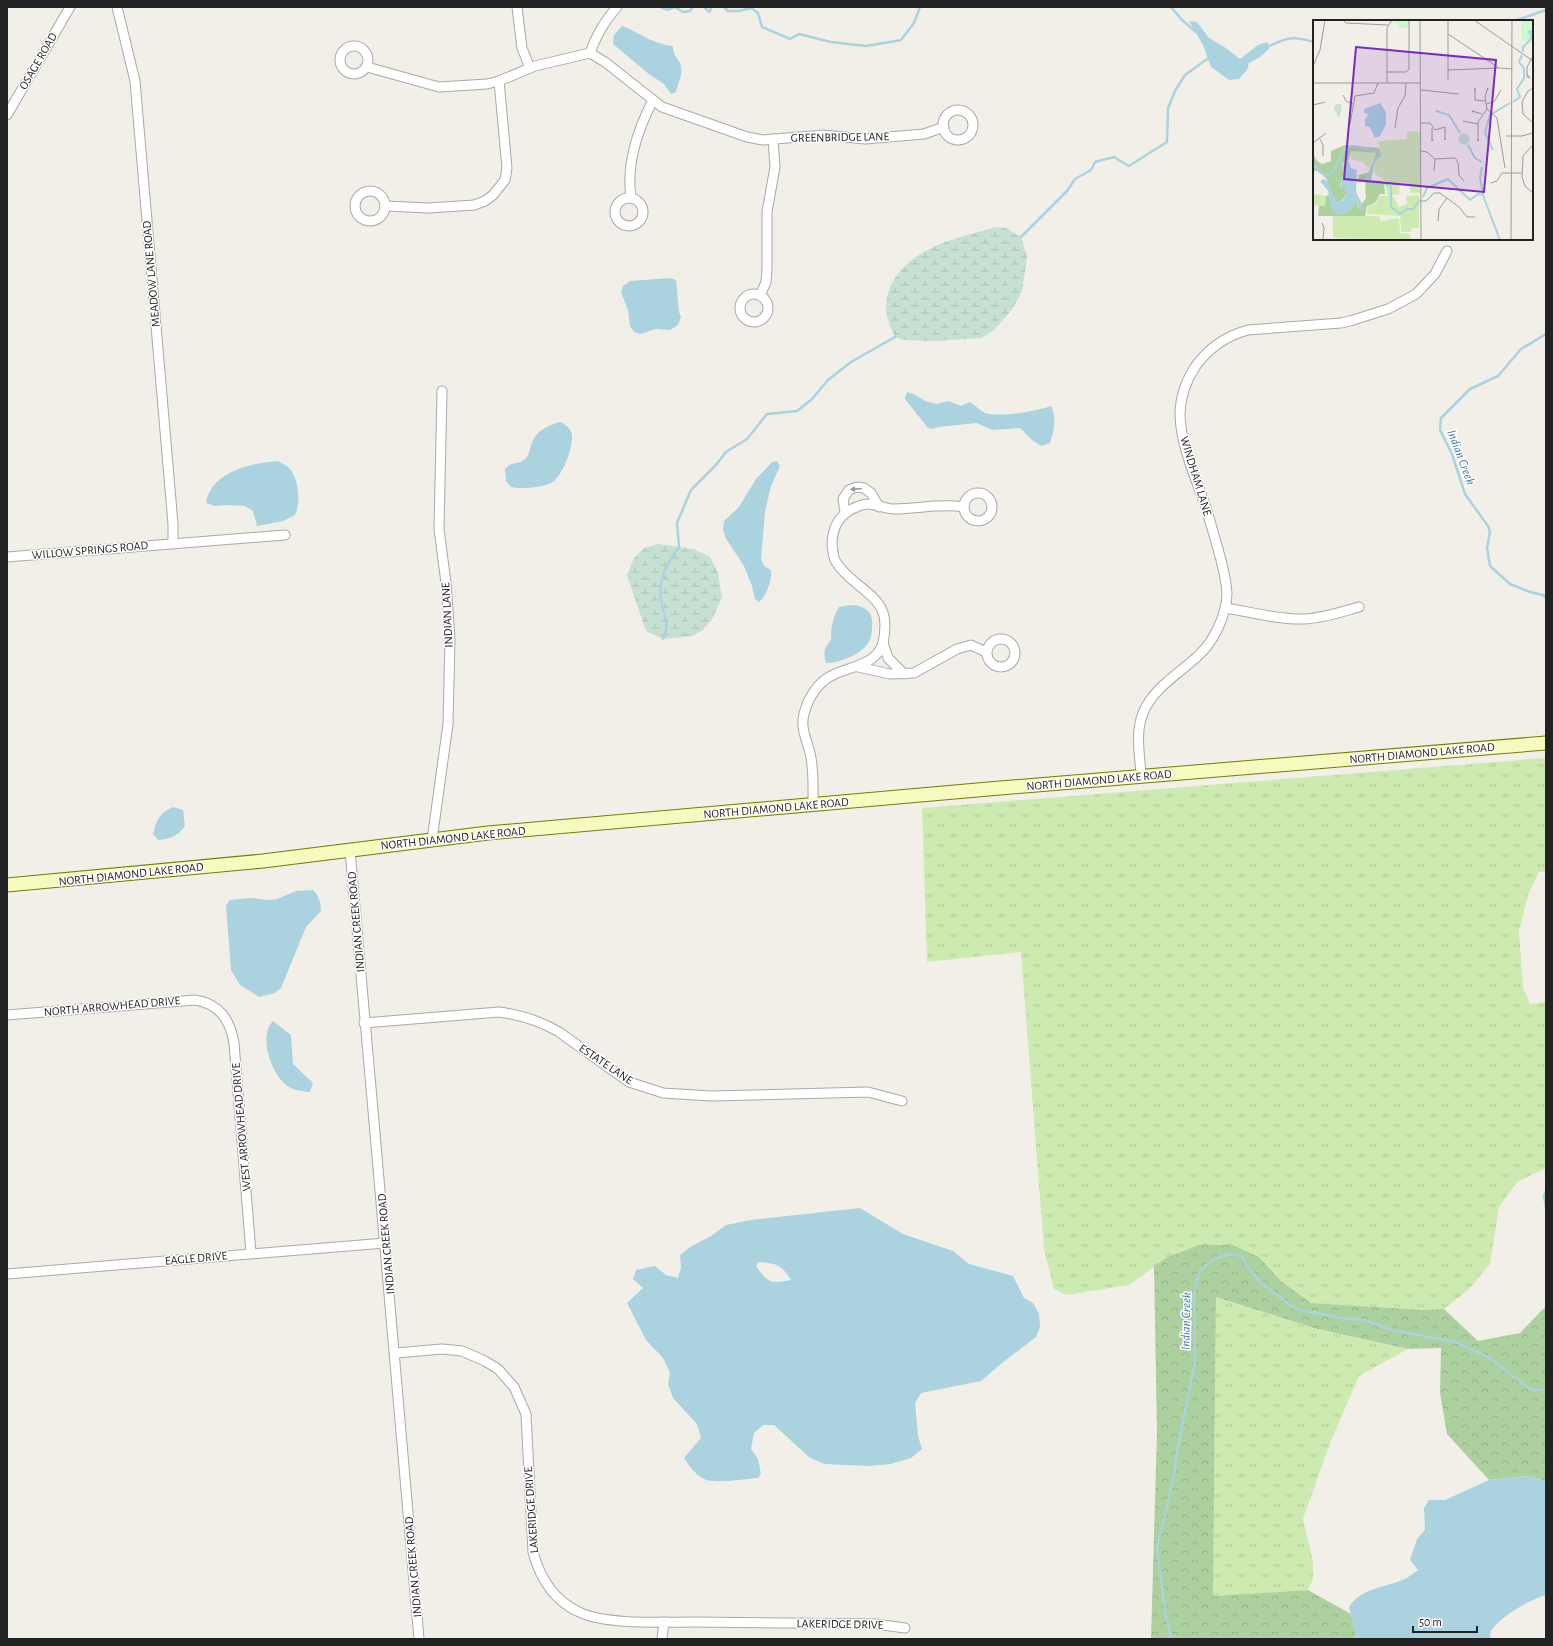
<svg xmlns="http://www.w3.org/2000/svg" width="1553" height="1646" viewBox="0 0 1553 1646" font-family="'Alegreya Sans',sans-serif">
  <defs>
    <pattern id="grass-tufts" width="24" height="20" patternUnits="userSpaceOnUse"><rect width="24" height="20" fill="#cdebb0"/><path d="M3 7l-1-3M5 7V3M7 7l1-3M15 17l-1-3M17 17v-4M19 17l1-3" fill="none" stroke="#b0c997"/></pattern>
    <pattern id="forest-crowns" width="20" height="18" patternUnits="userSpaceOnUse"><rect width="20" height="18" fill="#add19e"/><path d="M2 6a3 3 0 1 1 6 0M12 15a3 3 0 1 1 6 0" fill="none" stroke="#95b388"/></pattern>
    <pattern id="wetland-marsh" width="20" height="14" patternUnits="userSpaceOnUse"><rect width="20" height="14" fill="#c6e0d4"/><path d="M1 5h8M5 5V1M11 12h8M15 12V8" fill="none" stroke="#aac0b6"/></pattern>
  </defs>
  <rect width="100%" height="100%" fill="#f2efe9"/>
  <!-- grass -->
  <g fill="url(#grass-tufts)">
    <polygon points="1546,758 1546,871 1539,872 1528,895 1519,931 1523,988 1530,1004 1546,1002 1546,1168 1517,1182 1499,1207 1490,1264 1468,1290 1444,1309 1424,1310 1311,1303 1281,1281 1258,1257 1166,1258 1129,1285 1066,1295 1054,1289 1044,1250 1021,952 927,962 922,808"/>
    <polygon points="1216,1297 1314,1328 1408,1349 1359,1376 1330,1443 1303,1519 1313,1561 1313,1579 1308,1590 1213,1596"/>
  </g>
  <!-- forest -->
  <polygon fill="url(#forest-crowns)" points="1199,1245 1233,1245 1259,1257 1281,1281 1311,1303 1424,1310 1444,1309 1478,1341 1520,1333 1546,1306 1546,1481 1529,1476 1489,1480 1447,1434 1440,1393 1441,1348 1408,1349 1314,1328 1216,1297 1213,1596 1308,1590 1351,1614 1357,1639 1151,1639 1157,1432 1154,1266 1166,1258"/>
  <!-- wetland -->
  <g fill="url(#wetland-marsh)">
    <path d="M996,227L1006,228L1021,237L1027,257L1022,292L1011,311L993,331L981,338L935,341L903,340L895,337C887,321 883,307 889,290C905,248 957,238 996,227Z"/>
    <polygon points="659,544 694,549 710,557 718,573 722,597 713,618 703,630 693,636 663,639 646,631 627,575 634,558 644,548"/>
  </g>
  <!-- water -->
  <g fill="#aad3df" fill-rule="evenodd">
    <polygon points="1189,21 1197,22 1209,38 1226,48 1240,59 1258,45 1268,42 1269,49 1260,57 1249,63 1247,70 1239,79 1229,80 1211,67 1203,45"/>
    <path d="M622,26C639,32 654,45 673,46C674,58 676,55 680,63C684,72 678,84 676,92L671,94L664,84L650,75L613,44L614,35Z"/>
    <polygon points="670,278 676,280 679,312 681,317 678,325 670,330 656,329 640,334 634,332 630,326 628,310 621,292 623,286 630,281"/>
    <path d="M907,392L914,394L925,401L937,404L948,401L961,406L970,402C974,405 980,410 985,413C998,418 1038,411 1051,406C1057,418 1054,431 1050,443L1042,446C1030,440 1030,437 1020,428L992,430L977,423L938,427L932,429L928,428L905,399Z"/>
    <path d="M560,422C566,424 571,429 572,435C573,448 563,476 551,483C541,488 522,489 511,487L506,481L505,469C512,461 517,465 524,460C529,457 529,451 531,446C535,431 547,426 560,422Z"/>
    <path d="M278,461C281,463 286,465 289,468C299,479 301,502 295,515L283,521L257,526L253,511L245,506L226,505L215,506L206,503C211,472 251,463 278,461Z"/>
    <path d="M777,461L780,466L771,486L765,512L761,559L764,566L771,570C772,579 767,596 759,602L755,599L752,586L744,566L725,537L723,529L724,521L739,507L756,479L772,462Z"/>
    <path d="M851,605C866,606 874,612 872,628C872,635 870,642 865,647C855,657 838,663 826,663C823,652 824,648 831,640C831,628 832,619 839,607Z"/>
    <path d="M173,807L183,810L185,826C178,836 170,839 158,840L153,834C157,819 159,814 173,807Z"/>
    <path d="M313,890C319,895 321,904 321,911L306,927L281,988L275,993L259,997L240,985L231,970L226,905L230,900L252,898L267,900L277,899L296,891Z"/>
    <path d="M273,1021L291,1035L293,1064L313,1083L310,1092C304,1091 297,1091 291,1088C273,1080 257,1036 273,1021Z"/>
    <path d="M860,1208L903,1234L953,1251L969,1264L1013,1276L1024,1298L1033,1303L1039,1314L1040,1327L1036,1337L1002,1363L981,1381L921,1393L915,1403L918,1436L922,1449L911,1458L891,1464L868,1466L825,1464L810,1458L774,1425H763L754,1433L751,1449L758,1459L761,1474L758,1478C746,1479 713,1484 704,1479C695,1474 690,1467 684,1458L701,1438L697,1424L673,1398L668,1384L670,1373L663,1358L646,1340L627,1303L643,1288L633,1279L636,1270L655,1266L666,1275L678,1278L681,1267L680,1255L690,1247L711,1236L726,1225L751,1220ZM759,1262C777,1264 781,1264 791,1280C770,1284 768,1283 756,1266Z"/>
    <path d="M1529,1476L1546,1481V1595C1531,1599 1503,1615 1493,1628C1491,1630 1490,1634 1490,1637L1491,1639H1357L1349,1607C1362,1587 1385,1588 1405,1579C1410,1576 1414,1573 1418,1570L1410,1560L1417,1539L1425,1530L1424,1508L1429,1500H1445L1489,1480Z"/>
  </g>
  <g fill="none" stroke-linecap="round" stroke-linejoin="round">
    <!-- stream -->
    <g stroke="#aad3df" stroke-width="2.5">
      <polyline points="661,7 667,10 675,7 683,12 690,11 693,7"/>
      <polyline points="704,7 709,12 712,7"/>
      <polyline points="724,7 728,11 739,11 751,8 758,13 762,27 790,39 799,34 831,42 866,46 901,40 914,23 920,7"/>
      <polyline points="1171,7 1182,20 1196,32"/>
      <polyline points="1514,21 1546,10"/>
      <path d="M1265,48C1286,38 1291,35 1314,42"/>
      <polyline points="1021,237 1067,191 1075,179 1091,170 1095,162 1114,157 1129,166 1167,142 1168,108 1176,89 1185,75 1210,57"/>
      <polyline points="1546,334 1521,349 1498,376 1470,389 1441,418 1440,430 1452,454 1465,494 1488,526 1490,532 1487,548 1490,566 1510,584 1530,592 1543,595 1546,598"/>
      <path d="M663,639C671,623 663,616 661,599C658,579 667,563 679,547L677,523L691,490L715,466L726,452L747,439L767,414L797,411L812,399L828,380L851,362L895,337"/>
      <polyline points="1546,1191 1544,1196 1546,1207"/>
      <polyline points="1172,1639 1166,1616 1157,1547 1173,1481 1178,1447 1195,1362 1194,1293 1199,1272 1214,1259 1231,1254 1241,1256 1250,1270 1262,1284 1296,1309 1341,1318 1364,1320 1392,1330 1455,1342 1490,1358 1531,1390 1546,1390"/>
    </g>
    <!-- street casing -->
    <g stroke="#a9a9a9" stroke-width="11">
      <g id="street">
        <polyline points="117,7 135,81 173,524 173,543"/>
        <polyline points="517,7 522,48 530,68"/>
        <circle cx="354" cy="60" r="14"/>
        <polyline points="590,53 605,62 662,107 747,137 763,140 824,135 865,139 924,134 944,127"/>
        <path d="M590,53C597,34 604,22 617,7"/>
        <polyline points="367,67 439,87 487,84 499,81 535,66 590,53"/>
        <circle cx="958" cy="125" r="15"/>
        <polyline points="7,115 70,7"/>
        <circle cx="370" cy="206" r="15"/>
        <circle cx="629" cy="212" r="14"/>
        <path d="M631,198C626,165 638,129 653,100"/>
        <polyline points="385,206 429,208 474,205 485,201 493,195 505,180 507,168 499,81"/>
        <circle cx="754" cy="308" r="14"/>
        <polyline points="760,296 766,282 767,268 767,212 775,167 773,139"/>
        <circle cx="978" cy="507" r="14"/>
        <polyline points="845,512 843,499 849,490 857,487 864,488 871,493 879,507"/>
        <polyline points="7,557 285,535"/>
        <path d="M1226,608C1251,612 1280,620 1305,619C1323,618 1341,612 1359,607"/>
        <circle cx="1001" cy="653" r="14"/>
        <polyline points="883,643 888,658 904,674"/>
        <polyline points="858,667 890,674 914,673 957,649 971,645 986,652"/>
        <path d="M1141,776C1140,755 1135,733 1143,713C1154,687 1179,674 1199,655C1214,641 1227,614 1227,593C1226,578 1222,563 1218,549C1214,535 1210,521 1206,508C1196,478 1181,447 1180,415C1180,398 1186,381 1195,367C1209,347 1226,336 1248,330L1341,323L1350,321L1388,309L1416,294L1435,274L1447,251"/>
        <path d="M813,804C813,788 814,769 810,753C807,740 800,728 804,714C807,701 815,687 826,679C842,666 875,669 883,643C885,633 886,619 882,610C874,592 847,581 836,562C833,558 833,550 832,545C832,526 841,512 859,506C862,505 865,504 868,504C877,504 885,509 894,509C918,509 941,503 964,507"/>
        <polyline points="432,840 448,724 450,639 446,583 439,529 442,391"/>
        <path d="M350,850C373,1113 397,1376 419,1639"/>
        <path d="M7,1015L195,1000C220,1004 230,1020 234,1043L251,1253"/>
        <path d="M364,1023L499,1012C521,1015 539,1020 559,1032L629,1082L663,1093L711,1096L868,1092L902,1101"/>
        <polyline points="7,1274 385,1243"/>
        <path d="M396,1353L442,1349L462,1351L485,1361L498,1369L514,1387L526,1414L533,1552C540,1578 553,1600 579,1612C606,1625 662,1622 693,1622C754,1623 815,1623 876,1624L905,1628"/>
        <polyline points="662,1639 664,1622"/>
      </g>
    </g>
    <!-- secondary casing -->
    <g stroke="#707d05" stroke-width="15">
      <polyline id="secondary" points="7,885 263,861 488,833 1000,788 1546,743"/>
    </g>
    <!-- street -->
    <use href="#street" stroke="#fff" stroke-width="9"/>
    <!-- secondary -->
    <use href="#secondary" stroke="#f7fabf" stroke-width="13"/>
  </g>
  <!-- one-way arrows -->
  <defs><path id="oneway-solid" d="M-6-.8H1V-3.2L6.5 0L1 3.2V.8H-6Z"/></defs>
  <use fill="#9c9c9c" href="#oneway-solid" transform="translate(856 489) rotate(175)"/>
  <g text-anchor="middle" stroke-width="3" stroke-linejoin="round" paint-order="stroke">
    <!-- street labels -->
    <g font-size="12" fill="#222" stroke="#fff">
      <text transform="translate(38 61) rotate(-60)" y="4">OSAGE ROAD</text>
      <text transform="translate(840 137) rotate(-1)" y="4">GREENBRIDGE LANE</text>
      <text transform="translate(151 274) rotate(-95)" y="4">MEADOW LANE ROAD</text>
      <text transform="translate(1196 476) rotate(73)" y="4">WINDHAM LANE</text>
      <text transform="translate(90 550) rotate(-5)" y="4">WILLOW SPRINGS ROAD</text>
      <text transform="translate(447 615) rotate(-93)" y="4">INDIAN LANE</text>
      <text transform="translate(1422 753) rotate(-5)" y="4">NORTH DIAMOND LAKE ROAD</text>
      <text transform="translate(1099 780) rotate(-5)" y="4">NORTH DIAMOND LAKE ROAD</text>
      <text transform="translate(776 808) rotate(-5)" y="4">NORTH DIAMOND LAKE ROAD</text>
      <text transform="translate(453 838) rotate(-6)" y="4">NORTH DIAMOND LAKE ROAD</text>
      <text transform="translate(131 874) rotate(-6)" y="4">NORTH DIAMOND LAKE ROAD</text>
      <text transform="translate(356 922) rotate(-95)" y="4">INDIAN CREEK ROAD</text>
      <text transform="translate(112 1006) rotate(-5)" y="4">NORTH ARROWHEAD DRIVE</text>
      <text transform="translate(606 1064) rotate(34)" y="4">ESTATE LANE</text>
      <text transform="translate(241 1127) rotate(-95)" y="4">WEST ARROWHEAD DRIVE</text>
      <text transform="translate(386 1244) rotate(-95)" y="4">INDIAN CREEK ROAD</text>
      <text transform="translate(196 1258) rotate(-5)" y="4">EAGLE DRIVE</text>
      <text transform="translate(531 1510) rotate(-94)" y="4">LAKERIDGE DRIVE</text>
      <text transform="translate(413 1567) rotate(-95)" y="4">INDIAN CREEK ROAD</text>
      <text transform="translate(840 1624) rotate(1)" y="4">LAKERIDGE DRIVE</text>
    </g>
    <!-- water labels -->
    <g font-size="13" font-style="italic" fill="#4a7aab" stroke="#fff">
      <text transform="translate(1462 457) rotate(69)" y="5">Indian Creek</text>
      <text transform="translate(1185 1321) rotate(-89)" y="5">Indian Creek</text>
    </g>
  </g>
  <!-- overview -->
  <g transform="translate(1313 20)">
    <rect width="220" height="220" fill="#f2efe9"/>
    <path d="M94,111L107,112V173H97V164L87,162L86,174L75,176L71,160L61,153L62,141L68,135L65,121L94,119ZM38,131L63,133L57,149L50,142L38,139ZM0,174L13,176L12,186H0ZM106,175V208H98V212H88L87,196L54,194L55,186L63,184L66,176H80L86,187L94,184L93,176ZM20,196H66L68,201L86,198L87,213L96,214L99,220L20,218Z" fill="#cdebb0"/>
    <path d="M32,125L66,128L68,135L62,141L58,159L61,163L71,162L72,174H67L62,183L54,186L52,196H5L6,186H12L13,176L16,175L19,191L27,194L35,192L44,181L45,189L53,178L52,161L44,162L46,155L57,152L63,133L38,131L35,142L29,143L31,153L27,166L32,167L34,173L29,181H22L13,158L4,151H0V132L3,140L9,144L18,141V131Z" fill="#add19e"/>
    <path d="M23,84H28L29,87L26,98L21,89ZM145.5 119a5.5 5.5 0 1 1 11 0a5.5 5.5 0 1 1-11 0Z" fill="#c6e0d4"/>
    <path d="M82,0H96V8H86ZM208,0H220V19L209,21Z" fill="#c8facc"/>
    <path d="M67,83L73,92V104L67,116L62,118L57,107L52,106V99L56,94L51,93V89ZM36,142L38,148L44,150L43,172L49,184V190H46L44,181L35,192L26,194L19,191L15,171L7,161L11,159L15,162L23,181H30L34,173L32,167L27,168L31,153L28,144Z" fill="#aad3df"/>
    <path fill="none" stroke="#aad3df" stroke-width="2" d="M210,32V27L219,18L216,12L220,11M200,82L207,77L204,69L211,58V48L206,42L209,35M123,91L136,95L147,113M155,125L162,138L169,142M180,130L172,113L177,95L197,83M0,144L12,156L20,152L33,127L42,126L66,132L67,136L62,140L53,161L69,162L78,167V187L87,194L94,189H100L107,180M169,147L167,158L171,178L187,220M110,177L114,168L135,159L157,180L165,174L171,175"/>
    <path fill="none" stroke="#9f9d99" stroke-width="1" d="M30,0L33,3L75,5M107,0L108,220M161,0L220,41M135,14L186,48L199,49M0,46L7,30L12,0M135,50L186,48M74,52H93L96,49V0M214,54L217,58L214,57V47L220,36M135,60V0M0,63H108M74,63V8L79,0M220,68L215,71L209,82L210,94L220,103M108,70L146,74M162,71V68V80L172,81M30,75L33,81L40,84M173,84L181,82L188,70M0,85L12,82M174,89L184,98L192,148M174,89L172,76L175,68L174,70M161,92L159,91L169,94M150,101L165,104M108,103H117L122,110L132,107V120V118M37,104L42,76L61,73L65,63M82,108L85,88L92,76L93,63M119,108V121L120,119M193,116H209L220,113M7,119L10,125V136M165,119V121V102L174,89M0,123L13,113M220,125L210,136L209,157L212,166L220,173M108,131L114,132L122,139L142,138L145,142L146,155L151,161M121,151L122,139M178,163L184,161L189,153H209M108,181H113L121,173H127L146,187L154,197H162M125,201L126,189L134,178M9,203L11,208L10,220M198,220L199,0"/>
    <path fill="#7b2cbf" fill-opacity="0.15" stroke="#7b2cbf" stroke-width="2" d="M43,27L183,40L171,172L31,159Z"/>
    <rect width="220" height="220" fill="none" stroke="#222" stroke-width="2"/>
  </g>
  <!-- border -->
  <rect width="1553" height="1646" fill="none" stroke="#222222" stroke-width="16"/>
  <!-- scale -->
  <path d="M1413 1626v6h64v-6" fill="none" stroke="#222222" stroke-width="2"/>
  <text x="1419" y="1626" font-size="12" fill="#222222" stroke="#ffffff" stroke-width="3" paint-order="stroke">50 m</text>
</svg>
